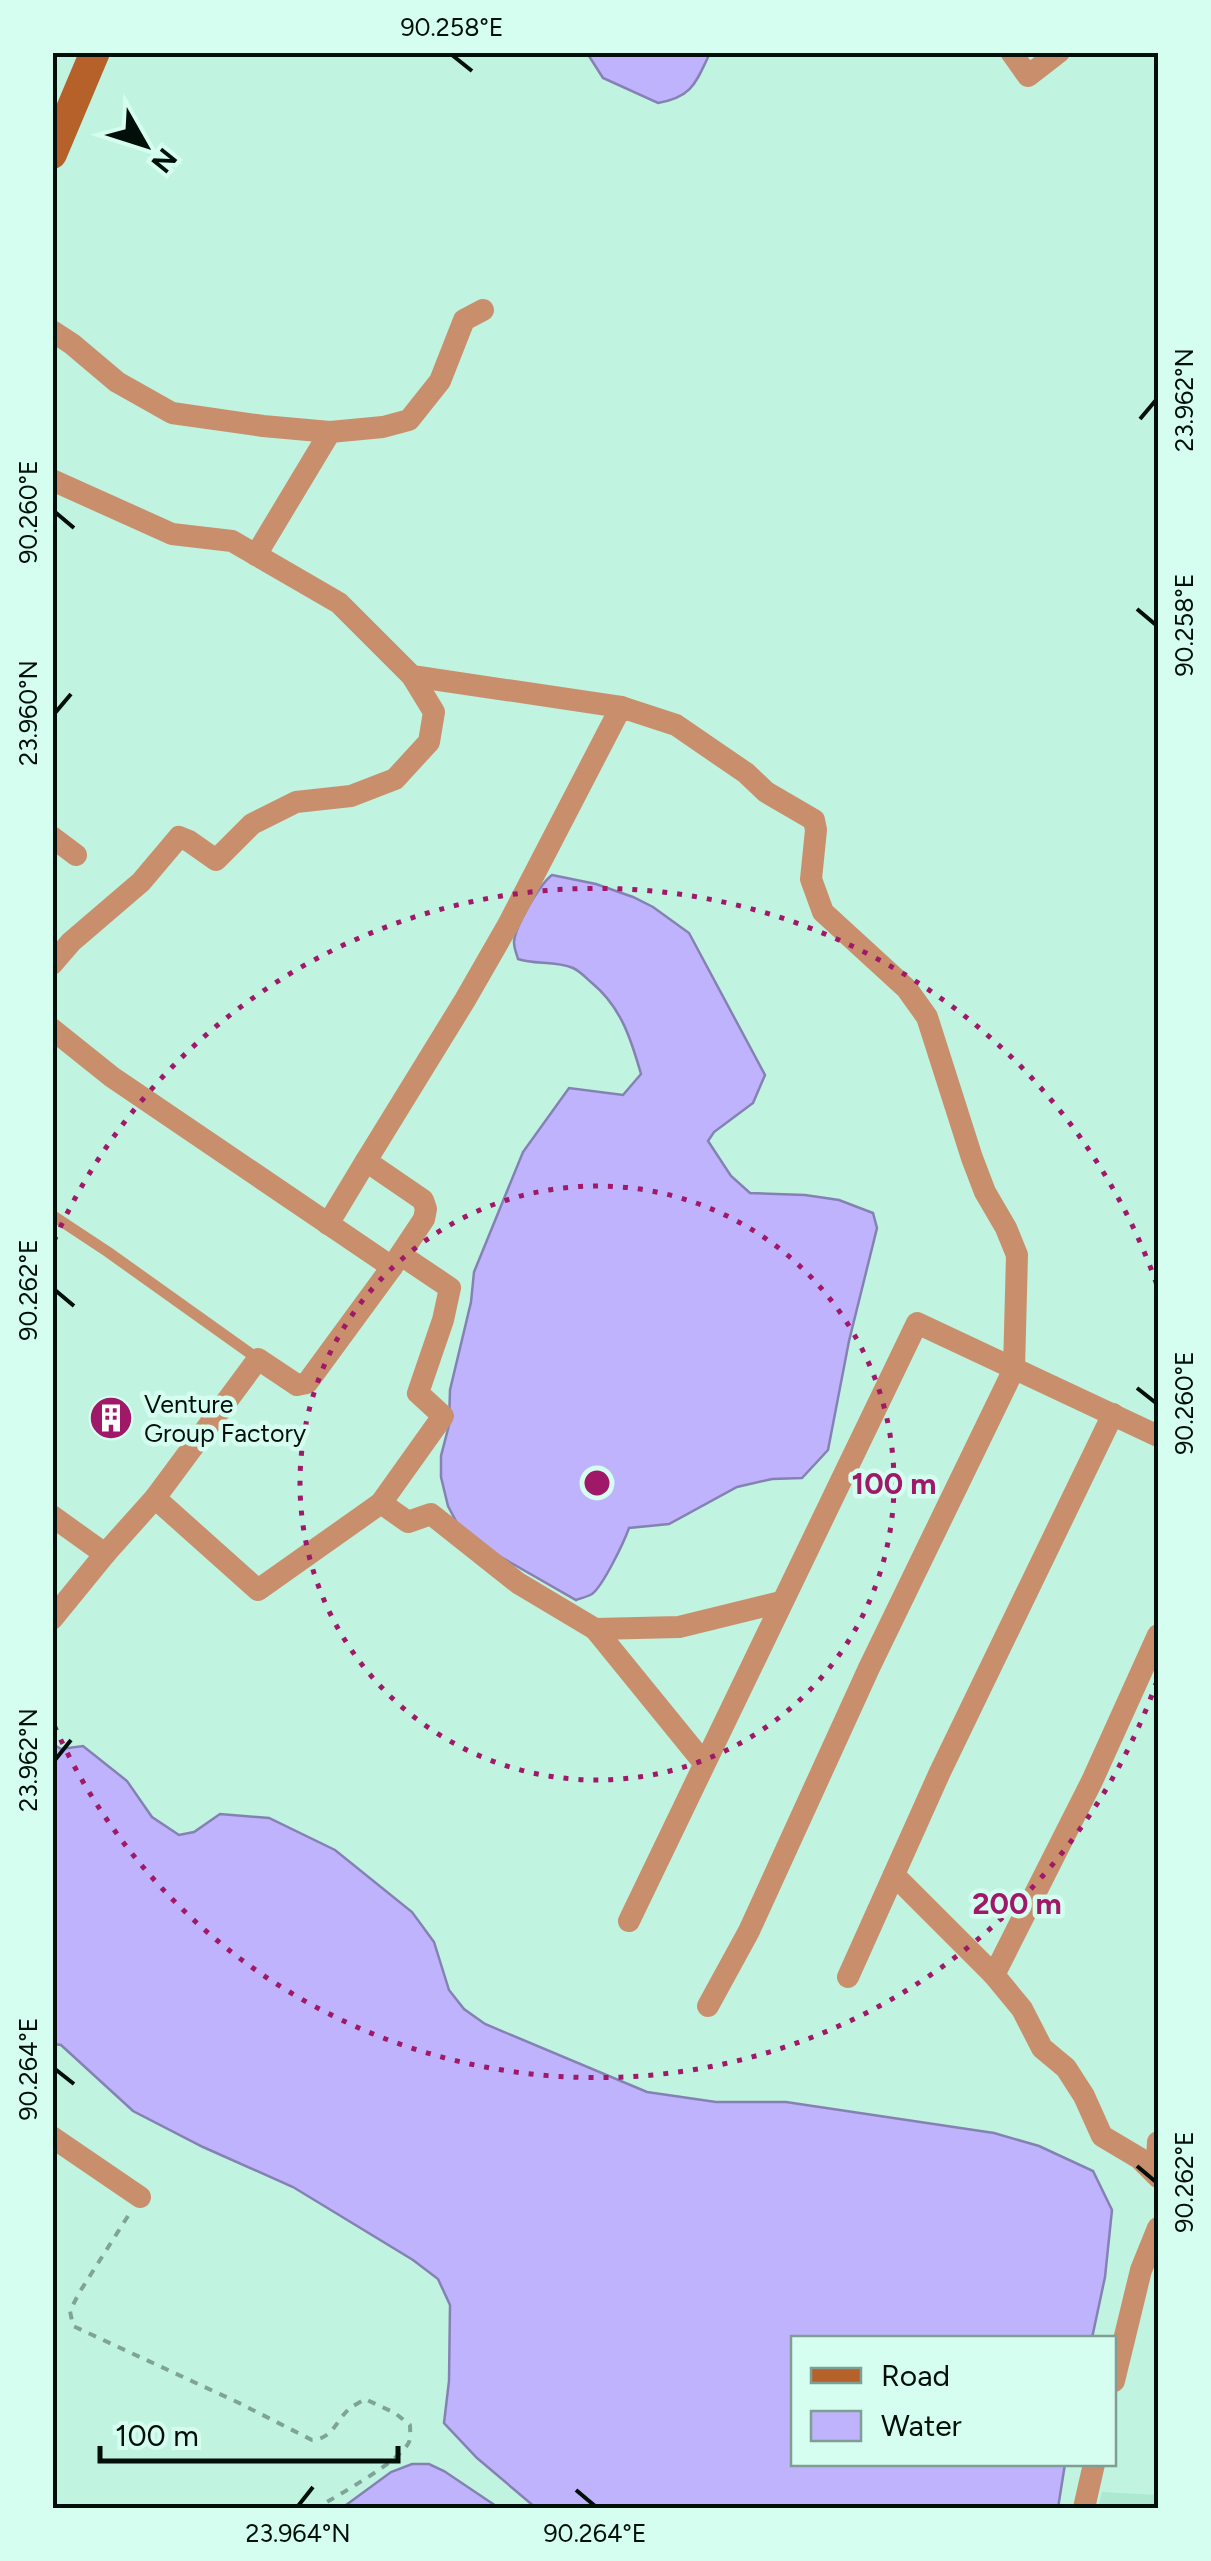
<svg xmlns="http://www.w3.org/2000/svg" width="1211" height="2561" viewBox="0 0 1211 2561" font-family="Figtree,sans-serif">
  <rect width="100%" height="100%" fill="#c1f3e1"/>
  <!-- built -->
  <polygon fill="#ade8d3" points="1102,2492 1158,2495 1158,2508 1098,2508"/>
  <!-- water -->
  <g fill="#beb3fc" stroke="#8582b3" stroke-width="2.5">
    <path d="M587,53L710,52V53C696,82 693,97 658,103L603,78Z"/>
    <path d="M552,875L596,884L633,897L653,907L689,933L765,1075L753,1103L714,1132L708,1141L731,1176L750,1193L805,1195L839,1200L873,1213L877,1228L849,1341L828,1450L802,1478L772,1479L737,1487L669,1524L629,1528C624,1542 603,1586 592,1594C587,1597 581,1598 576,1600L492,1552L459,1527L448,1506L441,1477V1456L449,1425L450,1390L471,1302L474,1272L523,1152L569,1088L623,1095L641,1074C631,1039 621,1007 592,983C586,978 580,971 573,968C555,960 535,965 518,959C516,952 514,948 514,942C515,926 540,884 552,875Z"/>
    <polygon points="53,1744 61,1749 83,1746 127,1781 152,1817 179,1835 194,1832 220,1814 269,1818 335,1850 412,1912 434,1942 449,1990 464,2009 485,2024 647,2092 716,2102 786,2102 994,2133 1039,2146 1093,2171 1112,2210 1105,2277 1092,2338 794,2338 794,2464 1065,2464 1058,2508 536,2508 477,2458 444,2423 449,2381 450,2305 438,2279 413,2260 293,2187 203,2147 133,2111 61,2045 53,2044"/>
    <polygon points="412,2464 429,2464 444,2471 499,2508 342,2508 391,2472"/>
  </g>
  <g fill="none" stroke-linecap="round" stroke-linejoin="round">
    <!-- path -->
    <path stroke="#7fa497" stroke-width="4" stroke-dasharray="8 8" stroke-linecap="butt" d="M128,2216L79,2293L70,2311L73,2326L237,2402L312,2440C333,2439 336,2420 350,2408C351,2407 364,2400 365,2399L395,2413L410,2425C410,2430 411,2437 409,2442C401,2461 336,2496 317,2508"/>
    <!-- lane -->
    <polyline stroke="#c98f6d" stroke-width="11" points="52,1215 108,1252 258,1359"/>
    <!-- street -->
    <g stroke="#c98f6d" stroke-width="22">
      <polyline points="1011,52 1028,76 1059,52"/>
      <polyline points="52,331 72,344 117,382 172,413 263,426 330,432"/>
      <polyline points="52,480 172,534 232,541 339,603 412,676 621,707"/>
      <polyline points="256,555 330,432 383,427 409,420 440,381 464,320 483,310"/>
      <polyline points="52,837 76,855"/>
      <polyline points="52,964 71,942 141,882 179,837 189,841 216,860 252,824 296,802 351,796 395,779 429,742 434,712 412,676"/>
      <polyline points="52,1029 112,1077 392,1267"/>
      <polyline points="328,1224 366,1161"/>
      <polyline points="155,1498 258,1590 381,1503 408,1522 431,1514 518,1583 595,1629 679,1627 781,1602"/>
      <polyline points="381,1503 443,1416 418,1393 443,1320 450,1288 401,1255"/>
      <polyline points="52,1516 105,1554"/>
      <polyline points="52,1619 105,1554 155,1498 258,1359 297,1385 307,1383 392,1267 424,1219 426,1209 423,1200 366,1161 465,1000 508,925 621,707 676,725 746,773 766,792 814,820 816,830 811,879 823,912 907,989 927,1017 972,1158 985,1192 1006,1228 1017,1255 1014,1369 869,1668 749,1931 708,2006"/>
      <polyline points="595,1629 704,1763"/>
      <polyline points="894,1875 994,1975 1022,2009 1042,2048 1066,2068 1084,2096 1102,2136 1139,2158 1158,2177"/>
      <polyline points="629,1921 917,1323 1158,1436"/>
      <polyline points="994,1975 1092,1781 1158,1635"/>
      <polyline points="848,1977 940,1772 1113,1414"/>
      <polyline points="52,2137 140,2197"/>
      <polyline points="1158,2142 1157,2157 1158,2168"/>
      <polyline points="1114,2381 1141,2270 1158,2228"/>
      <polyline points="1084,2508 1094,2464"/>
    </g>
    <!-- secondary -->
    <polyline stroke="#b56129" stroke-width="30" points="52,154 95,52"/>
  </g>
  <!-- ticks -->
  <path fill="none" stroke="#000f0a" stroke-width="4" d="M452,55L472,71M1140,419L1156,400M55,512L74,528M1137,609L1156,625M55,713L71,694M55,1290L74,1306M1137,1388L1156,1403M55,1760L71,1740M55,2069L74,2084M1137,2166L1156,2182M576,2490L595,2506M298,2506L313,2487"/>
  <!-- distance rings -->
  <g fill="none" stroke="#9f1968" stroke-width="5" stroke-dasharray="5 10">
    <circle cx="597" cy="1483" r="297"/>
    <path d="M1157 1681A594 594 0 0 1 54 1725M54 1241A594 594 0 0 1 1157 1285"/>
  </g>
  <!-- icons -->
  <defs>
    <g id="building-disc" transform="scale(2.25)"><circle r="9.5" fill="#9f1968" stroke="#d6fef0"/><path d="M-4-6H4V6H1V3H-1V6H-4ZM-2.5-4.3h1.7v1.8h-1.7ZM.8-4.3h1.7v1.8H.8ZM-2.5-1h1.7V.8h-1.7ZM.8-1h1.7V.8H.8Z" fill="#fff"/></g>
  </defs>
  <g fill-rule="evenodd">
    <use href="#building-disc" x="111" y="1418"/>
  </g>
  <g text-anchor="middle" stroke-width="9" stroke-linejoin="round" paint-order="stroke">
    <!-- poi labels -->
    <g font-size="25" fill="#000f0a" stroke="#d6fef0" text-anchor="start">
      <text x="144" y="1413">Venture<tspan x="144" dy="29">Group Factory</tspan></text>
    </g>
  </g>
  <circle cx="597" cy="1483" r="15" fill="#9f1968" stroke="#d6fef0" stroke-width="5"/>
  <g font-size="30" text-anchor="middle" font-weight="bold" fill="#9f1968" stroke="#d6fef0" stroke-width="9" stroke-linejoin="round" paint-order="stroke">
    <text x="894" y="1494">100 m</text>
    <text x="1017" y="1914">200 m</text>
  </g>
  <!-- border -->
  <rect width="1211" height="2561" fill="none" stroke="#d6fef0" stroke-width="110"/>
  <!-- legend -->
  <rect x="791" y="2336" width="325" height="130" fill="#d6fef0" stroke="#809e94" stroke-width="2.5"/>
  <rect x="811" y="2368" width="50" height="15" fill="#b56129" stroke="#809e94" stroke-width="2.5"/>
  <text x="881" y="2386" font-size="30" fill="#000f0a">Road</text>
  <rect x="811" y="2411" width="50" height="30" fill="#beb3fc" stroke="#809e94" stroke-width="2.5"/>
  <text x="881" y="2436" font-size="30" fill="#000f0a">Water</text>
  <!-- north arrow -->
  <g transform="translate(145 145) rotate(129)" stroke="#d6fef0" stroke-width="8" paint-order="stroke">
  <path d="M0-8L18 38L0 25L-18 38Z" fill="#000f0a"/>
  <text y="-15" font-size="28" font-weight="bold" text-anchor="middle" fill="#000f0a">N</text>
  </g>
  <!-- scale -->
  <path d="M100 2446v15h298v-15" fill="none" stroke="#000f0a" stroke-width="5"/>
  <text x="115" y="2446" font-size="30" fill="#000f0a" stroke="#d6fef0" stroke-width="8" paint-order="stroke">100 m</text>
  <rect x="55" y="55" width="1101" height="2451" fill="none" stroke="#000f0a" stroke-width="4"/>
  <g font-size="25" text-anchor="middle" fill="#000f0a">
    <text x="452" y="36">90.258°E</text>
    <text transform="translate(1184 400) rotate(-90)" y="9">23.962°N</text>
    <text transform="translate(28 512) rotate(-90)" y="9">90.260°E</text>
    <text transform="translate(1184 625) rotate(-90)" y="9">90.258°E</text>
    <text transform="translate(28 713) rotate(-90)" y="9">23.960°N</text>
    <text transform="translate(28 1290) rotate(-90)" y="9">90.262°E</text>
    <text transform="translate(1184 1403) rotate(-90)" y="9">90.260°E</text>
    <text transform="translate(28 1760) rotate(-90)" y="9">23.962°N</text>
    <text transform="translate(28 2069) rotate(-90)" y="9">90.264°E</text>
    <text transform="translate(1184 2182) rotate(-90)" y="9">90.262°E</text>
    <text x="298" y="2542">23.964°N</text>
    <text x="595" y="2542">90.264°E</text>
  </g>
</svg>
